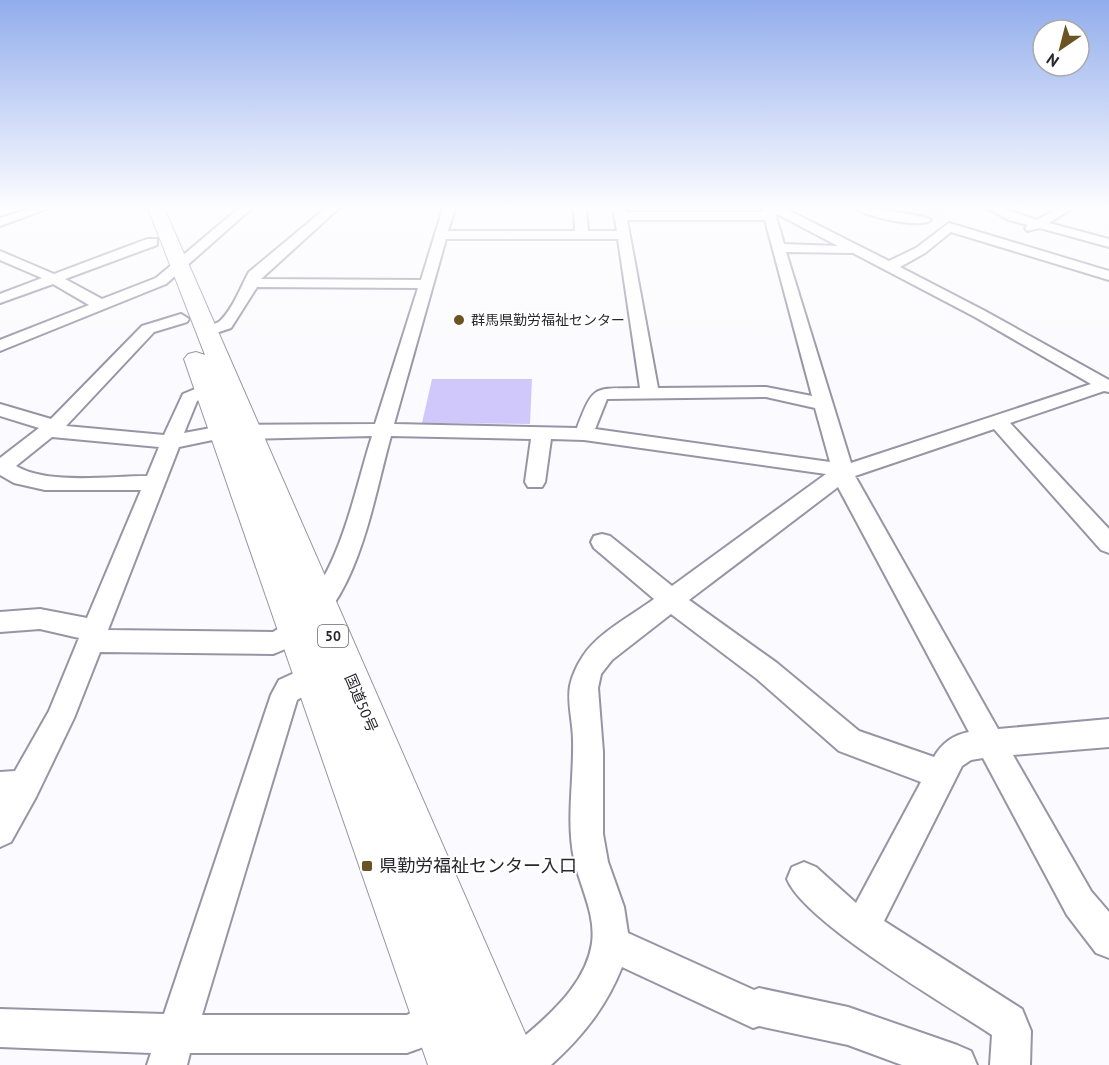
<svg xmlns="http://www.w3.org/2000/svg" width="1109" height="1065" viewBox="0 0 1109 1065" font-family="'PT Sans','Noto Sans JP',sans-serif">
  <rect width="100%" height="100%" fill="#fbfafe"/>
  <!-- built -->
  <polygon fill="#efedfc" points="865,208 939,208 943,218 895,216"/>
  <!-- green -->
  <polygon fill="#d0c8fb" points="432,379 532,379 530,424 422,423"/>
  <g fill="none" stroke-linecap="round" stroke-linejoin="round">
    <!-- minor casing -->
    <g stroke="#9795a5" stroke-width="4">
      <g id="minor">
        <polygon points="32,208 49,208 0,226 0,218"/>
        <polygon points="239,208 252,208 166,284 0,351 0,340 89,305 53,284 0,303 0,294 42,278 0,260 0,251 54,274 147,239 157,239 157,245 65,279 102,299 156,278"/>
        <path d="M326,208H339L261,279L421,280L443,208H455L448,231H575L574,208H586L588,231H617L613,208H625L626,212H763L762,208H784L889,261L916,248L949,223L1109,271V280L951,232L925,253L900,267L985,311L1109,380V392L1104,391L1010,423L1109,529V553L1101,550L994,429L855,476L998,729L1109,719V747L1013,755L1091,891L1109,912V958L1096,953L1067,915L983,758L971,760L962,766L884,921L1022,1009L1031,1031L1030,1065H990L992,1035C947,1005 805,923 787,879L792,867L804,862L816,867L856,903L921,782L839,751L757,679L671,614L612,660L601,674L598,688L603,752V834L608,862L624,907L628,933L754,990L759,988L848,1007L957,1045L971,1051L977,1065H902L848,1045L759,1026L753,1028L622,967C606,1007 583,1036 551,1065H501C508,1048 520,1040 534,1028C559,1006 587,978 592,943C596,914 580,887 574,859C566,820 574,780 573,740C573,722 567,703 570,686C572,676 577,665 583,656C599,632 631,616 654,599L594,548L591,542L594,536L602,534L610,536L672,586L826,474L584,440L551,439L545,482L542,487H528L525,482L531,439L391,436C370,510 356,625 273,654L100,652L74,718L36,797L11,842L0,847V772L15,771L49,711L79,638L40,629L0,632V612L40,609L87,618L141,490H45L14,483L0,475V458L39,428L0,416V404L51,419L142,326L181,314L189,319L187,322L154,332L66,426L164,435L183,394L207,384L216,389L197,401L184,433L227,425L375,424L418,288L257,287L231,328L207,336L199,331C204,324 214,326 220,321C233,309 241,286 249,272ZM775,213L838,246L784,244ZM627,220H765L812,396L766,387L658,388ZM446,239H618L640,388C594,389 594,383 577,428L394,424ZM786,252L853,253L975,317L1091,384L851,463ZM766,397L815,408L830,462L595,429L607,399ZM372,436C351,501 337,596 273,632L108,630L179,447L227,437L248,439ZM52,437L159,447L147,476C110,476 47,485 16,466ZM838,487L969,732C953,735 942,743 934,757L859,731L777,663L689,600Z"/>
        <path d="M855,208C865,207 926,215 931,220C921,229 866,217 855,208Z"/>
        <polygon points="987,208 1002,208 1037,220 1059,208 1073,208 1049,223 1109,239 1109,247 1040,228 1027,231 1025,228 1028,225 1009,220"/>
        <path d="M314,664L324,668L328,676L324,684L297,700L202,1015H407L438,998L452,1003L457,1017C448,1040 429,1045 407,1053H190L187,1065H147L151,1053L0,1047V1009L164,1014L271,695L279,680Z"/>
      </g>
    </g>
    <!-- highway casing -->
    <g stroke="#9795a5" stroke-width="2">
      <polygon id="highway" points="148,208 164,208 539,1065 428,1065 184,359 188,354 196,352 205,355"/>
    </g>
    <!-- minor -->
    <use href="#minor" fill="#fff" fill-rule="evenodd"/>
    <!-- highway -->
    <use href="#highway" fill="#fff" fill-rule="evenodd"/>
  </g>
  <!-- sky -->
  <linearGradient id="sky" x2="0" y2="1"><stop stop-color="#92adec"/><stop offset="0.58" stop-color="#fdfdff"/><stop offset="1" stop-color="#fdfdff" stop-opacity="0"/></linearGradient>
  <rect width="1109" height="357" fill="url(#sky)"/>
  <!-- markers -->
  <g fill="#6c5324" stroke="#fff" stroke-width="2">
    <circle cx="459" cy="320" r="6"/>
    <rect x="361" y="860" width="12" height="12" rx="3"/>
  </g>
  <g text-anchor="middle" stroke-width="4.5" stroke-linejoin="round" paint-order="stroke">
    <!-- far-poi labels -->
    <g font-size="14" fill="#28272e" stroke="#fff" text-anchor="start">
      <text x="471" y="325">群馬県勤労福祉センター</text>
    </g>
    <!-- shield labels -->
    <rect fill="#fff" stroke="#68686d" stroke-width="1.5" x="318" y="625" width="30" height="22" rx="4.5"/>
    <g font-size="14" font-weight="bold" fill="#28272e">
      <text x="333" y="641">50</text>
    </g>
    <!-- street labels -->
    <g font-size="15" fill="#28272e" stroke="#fff">
      <text transform="translate(361 703) rotate(67)" y="5">国道50号</text>
    </g>
    <!-- near-poi labels -->
    <g font-size="18" fill="#28272e" stroke="#fff" text-anchor="start">
      <text x="379" y="872">県勤労福祉センター入口</text>
    </g>
  </g>
  <!-- north arrow -->
  <g transform="translate(1061 48) rotate(215)"><circle r="28" fill="#ffffff" stroke="#a9a9ab" stroke-width="1.5"/>
  <path d="M0-4.5L10 22L0 15L-10 22Z" fill="#6c5324"/>
  <text y="-9" font-size="16" font-weight="bold" text-anchor="middle" fill="#28272e">N</text>
  </g>
</svg>
